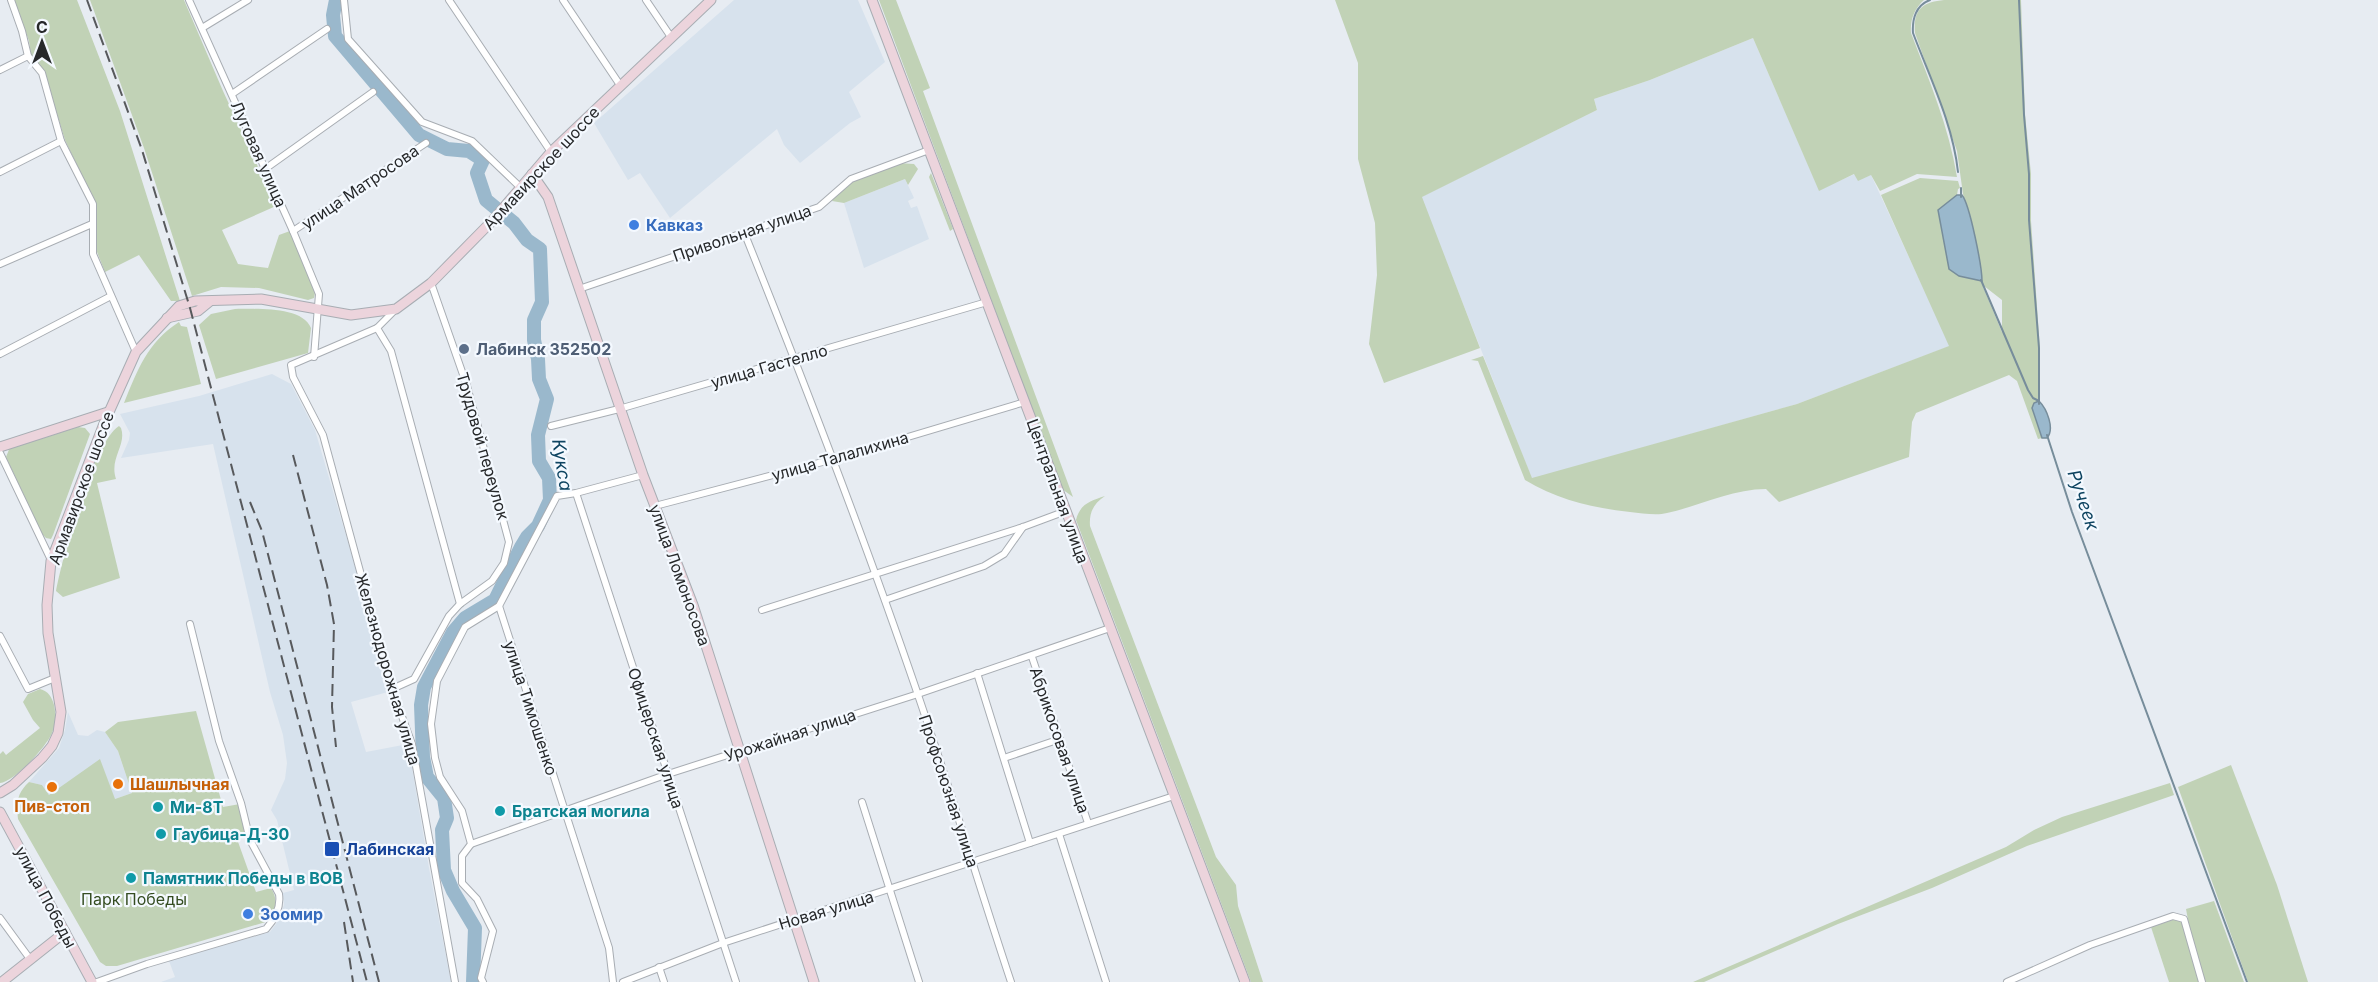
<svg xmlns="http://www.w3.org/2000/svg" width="2378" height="982" viewBox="0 0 2378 982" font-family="Inter,sans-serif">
  <rect width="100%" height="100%" fill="#e7ecf2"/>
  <!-- built -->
  <g fill="#d7e2ed">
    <polygon points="734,0 858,0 885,62 849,92 861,117 850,123 800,163 784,145 777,129 670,218 640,173 628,180 594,123"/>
    <polygon points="1753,38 1819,190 1855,174 1871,175 1950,346 1797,404 1532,479 1421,197 1597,110 1594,99 1650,80"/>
    <polygon points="905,179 914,198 908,201 911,208 917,206 929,239 864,268 844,203"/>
    <polygon points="272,374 291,384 315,430 352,556 388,692 351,702 366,752 408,744 429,868 451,982 161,982 175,977 169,961 270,932 276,924 284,905 283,893 294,890 277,820 271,810 285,779 287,763 283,735 270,692 213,444 121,458 129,440 130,433 120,414 199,396"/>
    <polygon points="68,712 78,735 88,736 97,730 105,732 118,751 132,793 115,799 49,795 42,785 29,782 59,748 65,730"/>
  </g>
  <!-- green -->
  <g fill="#c1d2b6" fill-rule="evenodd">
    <polygon points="14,0 77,0 120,111 180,301 171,301 139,255 105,272 97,252 94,227 96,205 65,140 44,72 31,55 29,41"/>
    <polygon points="90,0 184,0 223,91 276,206 222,230 238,264 268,268 279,235 290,231 315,293 314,298 308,300 259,288 221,287 192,296 144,148"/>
    <polygon points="879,0 896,0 930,88 923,91 1073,497 1062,489"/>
    <path d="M1335,0H1924C1914,9 1910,20 1911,33C1929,80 1949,127 1957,177L1917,174L1880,191L1871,175L1858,181L1854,174L1819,191L1753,38L1650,80L1594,99L1597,110L1422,197L1480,348L1384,383L1369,344L1377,275L1375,223L1358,159V63Z"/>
    <path d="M1944,0H2021L2025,114L2031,174V221L2040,349V403L2038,401L2032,408L2042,438L2038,439L2017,381L2009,375L1916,413L1912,422L1909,457L1779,502L1766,489C1732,489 1700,506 1667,513C1656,516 1642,513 1630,512C1593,508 1558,500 1525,480L1478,361L1471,360L1483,356L1532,478L1797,404L1949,346L1881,195L1920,178L1958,181L1960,188L1958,189L1957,195L1938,210L1950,269L1959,276H1982L1972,224L1963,194L1957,151L1915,33C1913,9 1923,2 1944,0ZM1984,286L2002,300V332L1983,287Z"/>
    <path d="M898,163L914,164L918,169L908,185L905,179L844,203L832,201C846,178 874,173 898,163Z"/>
    <polygon points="931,173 952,226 953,229 950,231 929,177"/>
    <path d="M235,309C256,309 302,306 311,328L308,353L216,379L199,325L211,314Z"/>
    <path d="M179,322L181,326L187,327L201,384L124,403C138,369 147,343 179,322Z"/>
    <path d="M119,426L121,428C127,445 109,458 116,479L97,483L120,578L63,597L56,591C62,559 93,442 119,426Z"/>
    <polygon points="78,427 85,428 90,434 53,535 51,539 46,538 42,534 6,457 10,447 19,446"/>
    <path d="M1105,496C1093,504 1089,513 1090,526L1216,857L1236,885L1238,906L1263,982H1251L1076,520C1080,504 1090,501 1105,496Z"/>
    <path d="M40,689C48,691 52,697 54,705C56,715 56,724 52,733C47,746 14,782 0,783V754L3,751L6,755L40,728L33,720L23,702L28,694Z"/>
    <path d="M196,711L223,807L240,804L245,836L237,839L256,892L271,888C279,901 275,909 269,921L117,966H106L100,962L18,819C16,803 17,793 29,782L42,785L49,795L100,759L115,799L132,793L118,751L105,732L118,722Z"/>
    <polygon points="2231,765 2277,885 2308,982 2248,982 2178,787"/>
    <polygon points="2170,783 2174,795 2027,846 1932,888 1838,924 1704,982 1693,982 2006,847 2034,830 2062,817"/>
    <polygon points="2214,901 2244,982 2205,982 2189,925 2186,909"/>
    <polygon points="2175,919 2180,920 2184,928 2199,982 2169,982 2151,927"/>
  </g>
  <!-- water -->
  <g fill="#9ab8cc" stroke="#778d9b" stroke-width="1.5">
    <path d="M1957,195H1962C1970,205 1982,267 1982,281L1959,276L1949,269L1938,210Z"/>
    <path d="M2039,401C2047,409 2055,429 2047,438H2042L2032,408L2034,403Z"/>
  </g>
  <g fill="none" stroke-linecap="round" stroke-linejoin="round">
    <!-- stream -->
    <g stroke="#778d9b" stroke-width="2">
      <path d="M1930,0C1916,5 1912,19 1913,33C1930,78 1953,124 1958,172"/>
      <polyline points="2019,0 2024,115 2029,174 2029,220 2039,348 2039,404"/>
      <polyline points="1961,188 1961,197"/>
      <polyline points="1981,280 2028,390 2033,398 2039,401"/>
      <polyline points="2047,435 2072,512 2247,982"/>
    </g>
    <!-- river -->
    <polyline stroke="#9ab8cc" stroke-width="14" points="336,0 333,15 335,36 419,135 447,149 469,151 483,160 477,173 486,200 514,223 527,240 540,249 542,302 534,320 534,340 538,359 539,379 547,399 538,435 539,461 549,478 550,500 538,526 527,537 521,547 495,600 465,618 453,632 424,687 421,705 423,757 427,777 444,798 447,818 442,830 444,870 453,891 475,928 473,982"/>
    <!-- street casing -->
    <g stroke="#a8adb3" stroke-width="8">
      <g id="street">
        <polyline points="11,0 22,31 28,56 42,73 61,141 93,204 93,254 136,352"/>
        <polyline points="189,0 293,231 319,294 314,357"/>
        <polyline points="344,0 348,39 422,122 472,141 520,187"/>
        <polyline points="449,0 551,152"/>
        <polyline points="563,0 620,85"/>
        <polyline points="646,0 671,37"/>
        <polyline points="202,28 248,0"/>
        <polyline points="0,70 28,56"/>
        <polyline points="232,94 327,29"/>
        <polyline points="265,169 373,92"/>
        <polyline points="0,172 61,141"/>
        <polyline points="293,231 426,143"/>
        <path d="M744,232C805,384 864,537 917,692C950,788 979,886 1011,982"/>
        <polyline points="0,264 92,224"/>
        <polyline points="579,289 819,207 851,179 929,150"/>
        <polyline points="396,309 377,328 291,365 293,377 323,435 392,689 412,744 455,982"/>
        <polyline points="377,328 391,351 460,604"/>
        <polyline points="0,354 111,296"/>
        <polyline points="551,426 619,409 987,302"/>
        <polyline points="0,453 51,560"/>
        <polyline points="576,493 736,982"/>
        <polyline points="655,506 834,459 1025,402"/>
        <polyline points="885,600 984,566 1004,554 1023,527"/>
        <polyline points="499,606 609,948 613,982"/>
        <polyline points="762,610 1023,527 1066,511"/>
        <polyline points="0,636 28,689 55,678"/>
        <polyline points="1032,657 1088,823"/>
        <polyline points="977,673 1030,843"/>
        <polyline points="392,689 414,679 449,616 460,604 492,581 504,563 509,542 467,386 431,283"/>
        <polyline points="1004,758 1060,739"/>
        <polyline points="862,802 919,982"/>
        <polyline points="1059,834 1106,982"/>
        <polyline points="471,844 668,774 918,694 1110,628"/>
        <polyline points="0,918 30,959"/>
        <polyline points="659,967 664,982"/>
        <path d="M97,982L147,964L266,929C275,919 281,907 279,894L250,840L241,803L219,741L190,624"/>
        <polyline points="483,982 481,978 493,931 477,899 462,883 462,856 471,844 462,811 440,777 435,758 431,724 437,681 465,627 499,606 557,496 576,493 643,475"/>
        <polyline points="623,982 723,943 1174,796"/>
        <polyline points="2007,982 2090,945 2173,916 2184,919 2202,982"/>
      </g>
    </g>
    <!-- secondary casing -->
    <g stroke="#a8adb3" stroke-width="11">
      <g id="secondary">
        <polyline points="872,0 1245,982"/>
        <polyline points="532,174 548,197 643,475 693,605 814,982"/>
        <polyline points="167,318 198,311 209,302"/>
        <polyline points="0,447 108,412"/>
        <polyline points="0,793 13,785 42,758 52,746 58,733 61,712 48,633 47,605 51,561 105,421 136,352 179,306 195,301 261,299 351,315 396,309 431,283 493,220 551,152 711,0"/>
        <polyline points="0,812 92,982"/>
        <polyline points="2,982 65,932"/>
      </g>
    </g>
    <!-- street -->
    <use href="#street" stroke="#fff" stroke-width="6"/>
    <!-- secondary -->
    <use href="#secondary" stroke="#ecd4dc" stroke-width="9"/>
    <!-- rail -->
    <g stroke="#57595c" stroke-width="2" stroke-dasharray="12 6" stroke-linecap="butt">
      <polyline points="87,0 142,150 190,308 367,982"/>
      <polyline points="293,455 327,585 334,624 332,707 336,747"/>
      <polyline points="250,502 262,531 270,562 379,982"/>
      <polyline points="344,922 353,982"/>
    </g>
  </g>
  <!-- markers -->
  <g fill="#3f7fe0" stroke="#f4f9ff" stroke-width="2">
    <circle cx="634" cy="225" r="6"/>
    <circle cx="248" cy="914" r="6"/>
  </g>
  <circle fill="#5c6f8a" stroke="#f4f9ff" stroke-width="2" cx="464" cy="349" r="6"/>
  <g fill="#e8710a" stroke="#f4f9ff" stroke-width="2">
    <circle cx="118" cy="784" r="6"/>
    <circle cx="52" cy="787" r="6"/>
  </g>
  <g fill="#0f9aa8" stroke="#f4f9ff" stroke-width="2">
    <circle cx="158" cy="807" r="6"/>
    <circle cx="500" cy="811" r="6"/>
    <circle cx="161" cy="834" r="6"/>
    <circle cx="131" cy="878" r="6"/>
  </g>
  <rect fill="#1a4fb4" stroke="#f4f9ff" stroke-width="2" x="324" y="841" width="16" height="16" rx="3"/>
  <g text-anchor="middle" stroke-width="4.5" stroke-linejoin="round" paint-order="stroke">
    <!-- street labels -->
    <g font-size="16" fill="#26282a" stroke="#f4f9ff">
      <text transform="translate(259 154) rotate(66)" y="6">Луговая улица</text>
      <text transform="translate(541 168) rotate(-47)" y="6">Армавирское шоссе</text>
      <text transform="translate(360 187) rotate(-34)" y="6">улица Матросова</text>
      <text transform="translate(742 233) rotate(-19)" y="6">Привольная улица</text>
      <text transform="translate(769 366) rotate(-16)" y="6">улица Гастелло</text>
      <text transform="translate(483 446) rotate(74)" y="6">Трудовой переулок</text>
      <text transform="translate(840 456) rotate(-16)" y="6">улица Талалихина</text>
      <text transform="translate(81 488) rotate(-70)" y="6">Армавирское шоссе</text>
      <text transform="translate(1058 491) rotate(70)" y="6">Центральная улица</text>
      <text transform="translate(680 575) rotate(70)" y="6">улица Ломоносова</text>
      <text transform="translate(388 669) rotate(74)" y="6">Железнодорожная улица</text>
      <text transform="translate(531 708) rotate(72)" y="6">улица Тимошенко</text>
      <text transform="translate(790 735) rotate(-18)" y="6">Урожайная улица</text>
      <text transform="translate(656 738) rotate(72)" y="6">Офицерская улица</text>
      <text transform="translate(1060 740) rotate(71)" y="6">Абрикосовая улица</text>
      <text transform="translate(949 791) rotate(72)" y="6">Профсоюзная улица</text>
      <text transform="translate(46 897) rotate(62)" y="6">улица Победы</text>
      <text transform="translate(826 910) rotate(-17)" y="6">Новая улица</text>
    </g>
    <!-- shop labels -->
    <g font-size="16" font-weight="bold" fill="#366cbe" stroke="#f4f9ff" text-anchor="start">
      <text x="646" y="231">Кавказ</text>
      <text x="260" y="920">Зоомир</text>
    </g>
    <!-- service labels -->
    <g font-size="16" font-weight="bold" fill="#4e5e75" stroke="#f4f9ff" text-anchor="start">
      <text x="476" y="355">Лабинск 352502</text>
    </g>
    <!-- food labels -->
    <g font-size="16" font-weight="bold" fill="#c56008" stroke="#f4f9ff" text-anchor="start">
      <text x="130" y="790">Шашлычная</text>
      <text x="52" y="812" text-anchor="middle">Пив-стоп</text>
    </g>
    <!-- culture labels -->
    <g font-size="16" font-weight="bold" fill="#0d838f" stroke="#f4f9ff" text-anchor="start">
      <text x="170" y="813">Ми-8Т</text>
      <text x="512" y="817">Братская могила</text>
      <text x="173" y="840">Гаубица-Д-30</text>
      <text x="143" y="884">Памятник Победы в ВОВ</text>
    </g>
    <!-- transit labels -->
    <g font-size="16" font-weight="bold" fill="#164399" stroke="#f4f9ff" text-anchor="start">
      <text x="346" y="855">Лабинская</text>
    </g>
    <!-- park labels -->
    <g font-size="16" fill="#354d22" stroke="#f4f9ff">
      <text x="134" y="905">Парк Победы</text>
    </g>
    <!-- water labels -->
    <g font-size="18" font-style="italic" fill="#0e4461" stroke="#f4f9ff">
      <text transform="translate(562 465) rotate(81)" y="6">Кукса</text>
      <text transform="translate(2083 500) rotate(71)" y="6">Ручеек</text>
    </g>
  </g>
  <!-- north arrow -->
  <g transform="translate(42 42)" stroke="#f4f9ff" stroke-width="4.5" paint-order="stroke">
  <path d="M0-4.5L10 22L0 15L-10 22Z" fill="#26282a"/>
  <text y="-9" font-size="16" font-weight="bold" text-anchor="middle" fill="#26282a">С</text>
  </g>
</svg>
